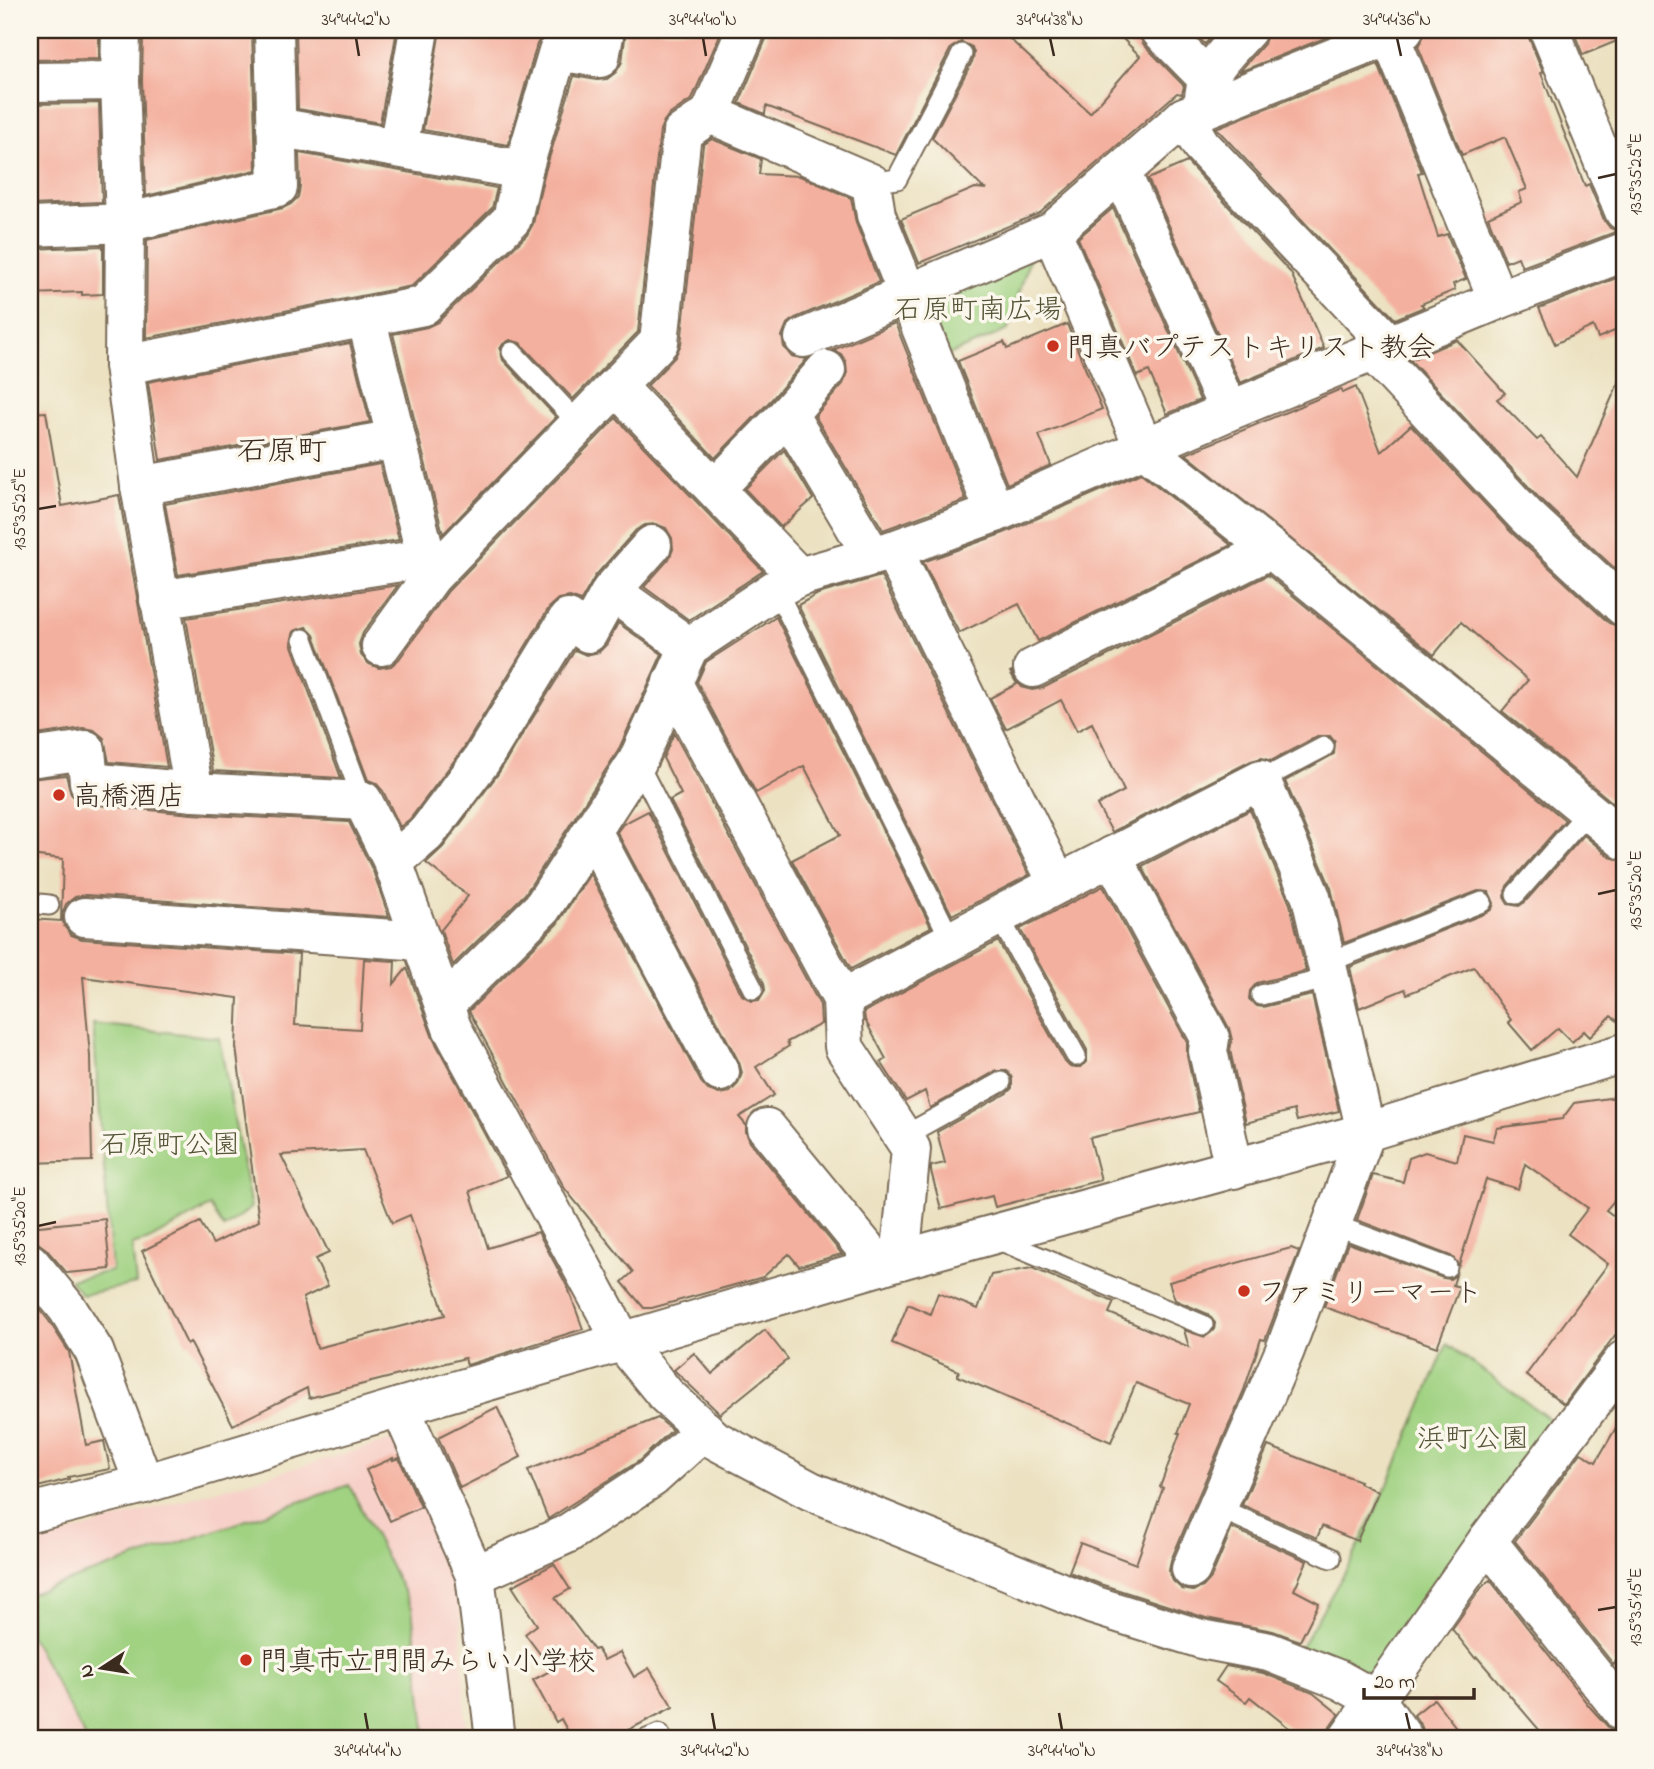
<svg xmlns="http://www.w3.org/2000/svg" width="1654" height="1769" viewBox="0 0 1654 1769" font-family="'Indie Flower','Klee One',sans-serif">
  <rect width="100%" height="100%" fill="#fbf7ec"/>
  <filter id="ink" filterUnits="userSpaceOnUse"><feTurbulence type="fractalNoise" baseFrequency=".0143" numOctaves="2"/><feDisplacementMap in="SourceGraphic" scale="14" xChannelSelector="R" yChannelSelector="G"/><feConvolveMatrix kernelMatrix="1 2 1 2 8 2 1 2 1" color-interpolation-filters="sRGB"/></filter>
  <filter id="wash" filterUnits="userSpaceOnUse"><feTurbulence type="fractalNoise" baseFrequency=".00686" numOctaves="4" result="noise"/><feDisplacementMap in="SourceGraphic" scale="28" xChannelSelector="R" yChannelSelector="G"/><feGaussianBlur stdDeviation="1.57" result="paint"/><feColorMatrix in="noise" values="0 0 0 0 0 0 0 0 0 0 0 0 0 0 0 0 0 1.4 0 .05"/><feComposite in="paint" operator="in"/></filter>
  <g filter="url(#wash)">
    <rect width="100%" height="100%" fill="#ece2c2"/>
    <!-- built -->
    <polygon fill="#f7d1c9" points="393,1440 409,1464 459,1581 466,1739 30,1739 30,1544"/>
    <!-- green -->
    <g fill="#a0d282" stroke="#6e7e50" stroke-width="2">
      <polygon points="1033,247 1008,330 946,356 927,311 931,293"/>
      <polygon points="93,1024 219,1038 251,1208 224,1228 210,1206 149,1240 132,1245 136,1284 82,1295 70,1280 112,1271"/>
      <polygon points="1447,1344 1556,1424 1460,1557 1361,1686 1295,1657 1353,1558 1388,1484"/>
      <polygon points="349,1485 412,1608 426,1739 86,1739 30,1635 30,1594"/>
    </g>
    <g id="blocks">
      <!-- building -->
      <g fill="#f4b09f" fill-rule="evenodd">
        <polygon points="30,30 99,30 99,59 30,60"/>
        <polygon points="208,30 252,30 256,170 146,196 142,81 143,32"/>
        <polygon points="296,30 397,30 380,123 298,109"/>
        <polygon points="440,30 556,30 543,35 537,44 508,145 423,130"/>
        <polygon points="626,30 722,30 692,99 669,115 664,121 660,130 638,332 573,399 520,343 510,340 503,344 500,349 503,360 556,417 443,534 393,334 427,327 438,322 527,235 533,224 544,175 574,76 597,80 607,79 616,72 622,62"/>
        <polygon points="767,30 869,30 894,38 898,30 1000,30 1090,113 1140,56 1114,30 1139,30 1139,36 1144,45 1184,86 1182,94 1177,93 1040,213 919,263 901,219 975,188 987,189 982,187 932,138 973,60 974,53 972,47 961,42 951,48 896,155 766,106 765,114 739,103 766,39"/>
        <polygon points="1190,30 1218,30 1205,44"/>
        <polygon points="1268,30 1345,30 1239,72 1264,44"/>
        <polygon points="1425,30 1528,30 1529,38 1543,72 1541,73 1585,186 1589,184 1604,220 1610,228 1618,231 1522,267 1518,257 1506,262 1488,217 1522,202 1519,192 1527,189 1505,137 1462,155 1418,46 1421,43"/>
        <polygon points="1573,30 1624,30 1624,38 1583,55"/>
        <polygon points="1378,64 1422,172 1418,173 1438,237 1447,234 1466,279 1453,284 1455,290 1421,304 1424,307 1395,319 1216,128"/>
        <polygon points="99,103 102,202 31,205 30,104"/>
        <polygon points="712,139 761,159 759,174 800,176 851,198 856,223 879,282 795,318 787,324 782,336 784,347 791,356 807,359 772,399 715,458 647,386 675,357 681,344 703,145"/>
        <polygon points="299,153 497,188 492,208 412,286 146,338 147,240 283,208 291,204 298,197 300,187"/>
        <polygon points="1187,162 1291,273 1324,348 1240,383 1148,179"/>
        <polygon points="1113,208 1200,400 1167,414 1149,371 1137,376 1078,238"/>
        <polygon points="103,246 103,294 82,295 82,292 31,294 30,249"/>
        <polygon points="1624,275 1624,327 1598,338 1593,326 1555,344 1539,308"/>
        <polygon points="895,323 966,500 883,530 815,416 843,384 847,375 846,362 841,354 833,350"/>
        <polygon points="1067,324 1102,409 1039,435 1051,465 1007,484 958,361 1004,342 1007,349"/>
        <polygon points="1457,340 1505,393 1497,399 1537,440 1541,437 1577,477 1624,370 1624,577 1541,500 1410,360"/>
        <polygon points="350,343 370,422 160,460 148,382"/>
        <polygon points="1356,387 1381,452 1411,425 1511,532 1609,623 1624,628 1624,812 1502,711 1528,680 1461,622 1434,655 1186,454 1341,389 1343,393"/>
        <polygon points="46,412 62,506 119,495 167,767 109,762 104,738 94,730 83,728 30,736 30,413"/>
        <polygon points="616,418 763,571 689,620 644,587 669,559 673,549 672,538 666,528 656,524 645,525 636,530 595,576 581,601 570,597 559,599 549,608 463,749 410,819 400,827 383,791 376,783 368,780 314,635 306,627 294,631 291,643 341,778 213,771 186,618 398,585 363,633 359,644 361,655 369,664 379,668 391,666 399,659 448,591"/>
        <polygon points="784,450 813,499 781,527 745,489"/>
        <polygon points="380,464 399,540 178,575 165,504"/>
        <polygon points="1141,473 1231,545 1038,641 1019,604 959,633 923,562 1004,533"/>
        <polygon points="1268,575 1565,820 1507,886 1504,897 1508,904 1519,906 1525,902 1584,835 1610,857 1624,861 1624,1026 1611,1016 1590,1037 1584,1031 1572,1042 1558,1028 1532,1050 1508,1022 1511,1020 1474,967 1407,994 1405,989 1359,1008 1350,967 1486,913 1492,909 1494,903 1489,892 1478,891 1344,943 1331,888 1285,781 1334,754 1335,742 1330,736 1318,736 1271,761 1262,758 1251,761 1112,832 1097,805 1124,791 1092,723 1077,731 1061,700 1006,729 990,698 1017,684 1010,672 1012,671 1014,678 1022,687 1032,690 1043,688"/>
        <polygon points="881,576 1029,875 952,915 798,605 818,594"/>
        <polygon points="776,617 931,927 851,969 792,860 840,835 804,766 756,793 697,682 706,662"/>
        <polygon points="618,623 662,654 618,751 525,894 453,965 441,930 468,896 426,863 443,847 498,774 575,650 586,655 599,652 607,644"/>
        <polygon points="674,733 820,1005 821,1024 787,1042 789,1046 756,1067 774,1095 739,1117 746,1125 746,1132 750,1142 842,1254 799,1266 789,1254 763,1277 652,1308 644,1308 622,1282 633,1272 565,1189 469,1011 557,924 590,874 701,1082 708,1090 719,1094 730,1092 738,1084 742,1073 739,1062 617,832 623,824 648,811 742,995 752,1001 759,1000 765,990 764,983 670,800 681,794 663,758"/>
        <path d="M66,775L71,794L78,801L87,804L192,814L349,822L373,871L389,917L86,895L75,897L66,904L62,915L64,926L71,935L82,939L299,954L295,1025L360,1029L364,959L395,961L394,984L407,968L433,1038L507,1176L470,1191L488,1248L538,1232L568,1288L583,1329L467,1365L465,1358L309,1398L307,1388L233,1425L190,1342L187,1344L142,1251L200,1222L213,1244L259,1221L236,1047L238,998L83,977L90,1056L92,1161L30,1163V919L61,921L63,859L30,855V779ZM363,1150L392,1223L410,1215L445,1315L317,1348L303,1298L328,1286L315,1259L329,1253L281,1155Z"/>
        <polygon points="1250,810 1290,904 1306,971 1257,983 1250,991 1249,999 1257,1006 1263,1007 1312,995 1339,1111 1297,1121 1294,1110 1246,1123 1230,1050 1232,1040 1229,1028 1142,866"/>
        <polygon points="1103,886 1187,1042 1187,1056 1199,1112 1090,1138 1101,1180 995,1207 992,1196 941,1209 931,1171 931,1166 945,1163 937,1132 1007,1093 1012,1088 1012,1077 1007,1071 996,1071 930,1108 925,1091 906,1101 881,1062 886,1059 865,1020 864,1012 998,941 1065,1062 1070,1067 1081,1067 1087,1062 1087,1050 1020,929"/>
        <polygon points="1624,1096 1624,1189 1606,1210 1624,1224 1624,1323 1564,1404 1526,1375 1608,1264 1568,1234 1588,1208 1525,1164 1518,1189 1486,1179 1459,1265 1451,1256 1357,1220 1373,1175 1403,1182 1409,1158 1425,1152 1457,1161 1463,1134 1493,1141 1497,1128 1562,1119 1574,1103"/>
        <polygon points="105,1219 110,1269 67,1273 46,1249 38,1243 30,1242 30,1227"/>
        <polygon points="1348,1243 1443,1278 1450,1279 1456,1275 1453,1285 1460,1287 1437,1347 1324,1307"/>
        <polygon points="1291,1248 1299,1251 1265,1340 1261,1339 1244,1390 1171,1560 1169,1571 1173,1581 1182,1589 1193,1591 1203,1587 1211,1578 1232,1528 1307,1561 1294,1590 1319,1603 1300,1641 1273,1631 1206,1618 1100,1584 1069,1572 1080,1543 1136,1564 1163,1488 1160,1487 1180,1433 1178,1433 1189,1404 1136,1383 1111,1442 957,1376 959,1371 892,1343 908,1304 930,1314 938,1293 978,1309 991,1275 1032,1268 1114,1302 1109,1313 1189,1347 1184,1330 1205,1337 1214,1330 1215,1323 1208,1314 1175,1300 1169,1282"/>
        <polygon points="30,1297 49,1321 69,1352 86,1445 104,1441 110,1469 68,1477 69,1479 30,1489"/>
        <polygon points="765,1330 788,1359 720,1414 674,1370 694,1353 712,1374"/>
        <polygon points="497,1407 521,1457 460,1488 438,1437"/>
        <polygon points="1624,1414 1624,1645 1614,1665 1515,1541 1581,1453 1596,1462"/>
        <polygon points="658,1418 672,1430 639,1461 548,1519 528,1470"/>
        <polygon points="1268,1446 1360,1481 1359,1483 1378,1492 1357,1541 1322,1526 1317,1538 1242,1505"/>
        <polygon points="393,1458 393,1460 399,1458 421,1507 390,1521 366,1470"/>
        <polygon points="554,1564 570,1589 555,1598 594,1650 597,1649 604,1660 620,1652 634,1677 649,1668 673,1707 611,1739 572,1739 561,1719 556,1722 533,1680 552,1670 525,1634 537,1625 512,1586"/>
        <polygon points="1490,1580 1590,1707 1619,1739 1547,1739 1477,1657 1475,1658 1452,1629 1482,1587"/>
        <polygon points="1226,1666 1263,1673 1313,1693 1339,1714 1330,1727 1326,1739 1303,1739 1250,1697 1246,1702 1216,1681"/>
        <polygon points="1434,1699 1465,1739 1425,1739 1422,1727 1414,1715"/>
      </g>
    </g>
  </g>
  <g filter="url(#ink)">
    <use href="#blocks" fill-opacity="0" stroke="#796a57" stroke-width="2"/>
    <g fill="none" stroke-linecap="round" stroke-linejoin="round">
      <!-- service casing -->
      <g stroke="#796a57" stroke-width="23">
        <g id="service">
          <polyline points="871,183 897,179 962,54"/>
          <polyline points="512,352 579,424"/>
          <polyline points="776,589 951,940"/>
          <polyline points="303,639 363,801"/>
          <polyline points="637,762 753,989"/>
          <polyline points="1261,780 1324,747"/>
          <polyline points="1516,894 1589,811"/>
          <polyline points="30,903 49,905"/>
          <polyline points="998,915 1076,1056"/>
          <polyline points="1326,963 1482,902"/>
          <polyline points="1261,995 1330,978"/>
          <polyline points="902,1137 1001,1082"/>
          <polyline points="1332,1224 1447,1267"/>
          <polyline points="994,1238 1203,1325"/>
          <polyline points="1218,1508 1331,1558"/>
          <polyline points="647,1739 659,1734 662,1739"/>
        </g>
      </g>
      <!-- minor casing -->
      <g stroke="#796a57" stroke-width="42">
        <g id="minor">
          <polyline points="121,30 120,81 125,223 124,365 140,486 194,792 363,801 393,862 452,1028 622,1341 666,1395 715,1440 811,1491 1093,1605 1201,1639 1269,1652 1340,1680 1376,1700 1404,1739"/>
          <polyline points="1160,30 1207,78"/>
          <polyline points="1549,30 1624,211"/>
          <polyline points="1390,36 1498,300"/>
          <polyline points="30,82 120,81"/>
          <path d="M1204,109C1201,73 1225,55 1247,30"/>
          <polyline points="710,114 871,183 876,215 995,513"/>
          <polyline points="1184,117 1201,145 1390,345"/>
          <polyline points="276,127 523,170 558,51 600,58 605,30"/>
          <polyline points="398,148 419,30"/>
          <polyline points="1121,172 1229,411"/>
          <polyline points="30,227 125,223 278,187 274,30"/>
          <polyline points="1052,232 1144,448 1271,549 1624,840"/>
          <polyline points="366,317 431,577"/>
          <polyline points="804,338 1052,232 1184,117 1404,30"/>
          <polyline points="1373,352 1526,516 1624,607"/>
          <polyline points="124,365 423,306 512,219 523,170"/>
          <polyline points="616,386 799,577"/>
          <polyline points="788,414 872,555"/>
          <polyline points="140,486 396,439"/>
          <polyline points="716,488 788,414 826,370"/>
          <polyline points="893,550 1058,884"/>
          <polyline points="611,591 689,647"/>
          <polyline points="159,600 427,558"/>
          <polyline points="381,646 431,577 659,342 682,133 710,114 746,30"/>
          <polyline points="1033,668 1271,549"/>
          <polyline points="672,682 842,999 844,1047 911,1149 900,1260"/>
          <polyline points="30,758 86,750 89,782 194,792"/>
          <polyline points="592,831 720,1072"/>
          <polyline points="1112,856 1210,1038 1208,1051 1234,1169"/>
          <polyline points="393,862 426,834 481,761 568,619 588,633 611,591 652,545"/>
          <polyline points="84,917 422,941"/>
          <polyline points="842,999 1058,884 1261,780 1311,897 1366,1132 1285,1350 1191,1569"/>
          <polyline points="445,1004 542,908 637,762 689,647 776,589 799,577 893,550 995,513 1229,411 1498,300 1624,252"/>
          <polyline points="767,1128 880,1266"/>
          <polyline points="30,1263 67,1308 94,1351 144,1484"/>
          <polyline points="400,1407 475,1575 495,1739"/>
          <polyline points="1487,1541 1624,1713"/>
          <polyline points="475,1575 567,1534 652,1478 705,1430"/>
          <polyline points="1348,1739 1487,1541 1624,1360"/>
        </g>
      </g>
      <!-- tertiary casing -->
      <g stroke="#796a57" stroke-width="42">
        <polyline id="tertiary" points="30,1513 144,1484 400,1407 900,1260 1366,1132 1624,1053"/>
      </g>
      <!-- service -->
      <use href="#service" stroke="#fff" stroke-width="19"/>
      <!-- minor -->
      <use href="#minor" stroke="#fff" stroke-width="38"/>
      <!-- tertiary -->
      <use href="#tertiary" stroke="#fff" stroke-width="38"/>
    </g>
  </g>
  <!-- ticks -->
  <path fill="none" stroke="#3b2a1e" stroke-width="2.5" d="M356,38L359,56M703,38L706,56M1050,38L1054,56M1397,38L1401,56M1598,178L1616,174M38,509L56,506M1598,894L1616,890M38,1226L56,1222M1598,1610L1616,1607M365,1713L368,1730M712,1713L715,1730M1059,1713L1062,1730M1406,1713L1410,1730"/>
  <!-- markers -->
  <g fill="#c8321e" stroke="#fbf7ec" stroke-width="2.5">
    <circle cx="1053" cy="346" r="7"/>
    <circle cx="59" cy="795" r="7"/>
    <circle cx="1244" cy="1291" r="7"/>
    <circle cx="246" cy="1660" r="7"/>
  </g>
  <g text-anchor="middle" stroke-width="7" stroke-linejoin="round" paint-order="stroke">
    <!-- park labels -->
    <g font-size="28" fill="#545437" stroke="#fbf7ec">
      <text x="978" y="318">石原町南広場</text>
      <text x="170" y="1153">石原町公園</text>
      <text x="1473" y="1447">浜町公園</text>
    </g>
    <!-- poi labels -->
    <g font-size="28" fill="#3b2a1e" stroke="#fbf7ec" text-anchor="start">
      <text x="1067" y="356">門真バプテストキリスト教会</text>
      <text x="73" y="805">高橋酒店</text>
      <text x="1258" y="1301">ファミリーマート</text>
      <text x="260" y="1670">門真市立門間みらい小学校</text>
    </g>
    <!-- neighbourhood labels -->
    <g font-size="30" fill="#3b2a1e" stroke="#fbf7ec">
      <text x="282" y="460">石原町</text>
    </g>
  </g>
  <!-- margin -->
  <rect width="1654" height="1769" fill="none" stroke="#fbf7ec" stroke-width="77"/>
  <!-- north arrow -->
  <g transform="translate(102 1668) rotate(258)" stroke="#fbf7ec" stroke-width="5" paint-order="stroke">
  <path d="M0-5L12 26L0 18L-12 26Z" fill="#3b2a1e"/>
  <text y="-10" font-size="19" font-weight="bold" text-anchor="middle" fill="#3b2a1e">N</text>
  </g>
  <!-- scale -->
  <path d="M1364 1688v10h110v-10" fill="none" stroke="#3b2a1e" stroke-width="3.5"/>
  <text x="1374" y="1688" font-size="21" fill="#3b2a1e" stroke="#fbf7ec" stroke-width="5" paint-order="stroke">20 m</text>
  <rect x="38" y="38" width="1578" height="1692" fill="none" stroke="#3b2a1e" stroke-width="2.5"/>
  <g font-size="18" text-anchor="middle" fill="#3b2a1e">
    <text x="356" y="25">34°44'42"N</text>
    <text x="703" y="25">34°44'40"N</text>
    <text x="1050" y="25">34°44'38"N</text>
    <text x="1397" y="25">34°44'36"N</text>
    <text transform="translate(1635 174) rotate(-90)" y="6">135°35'25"E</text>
    <text transform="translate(19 509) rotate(-90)" y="6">135°35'25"E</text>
    <text transform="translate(1635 890) rotate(-90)" y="6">135°35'20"E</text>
    <text transform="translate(19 1226) rotate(-90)" y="6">135°35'20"E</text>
    <text transform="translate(1635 1607) rotate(-90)" y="6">135°35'15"E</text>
    <text x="368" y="1756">34°44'44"N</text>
    <text x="715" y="1756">34°44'42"N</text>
    <text x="1062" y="1756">34°44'40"N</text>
    <text x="1410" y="1756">34°44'38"N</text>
  </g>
</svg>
